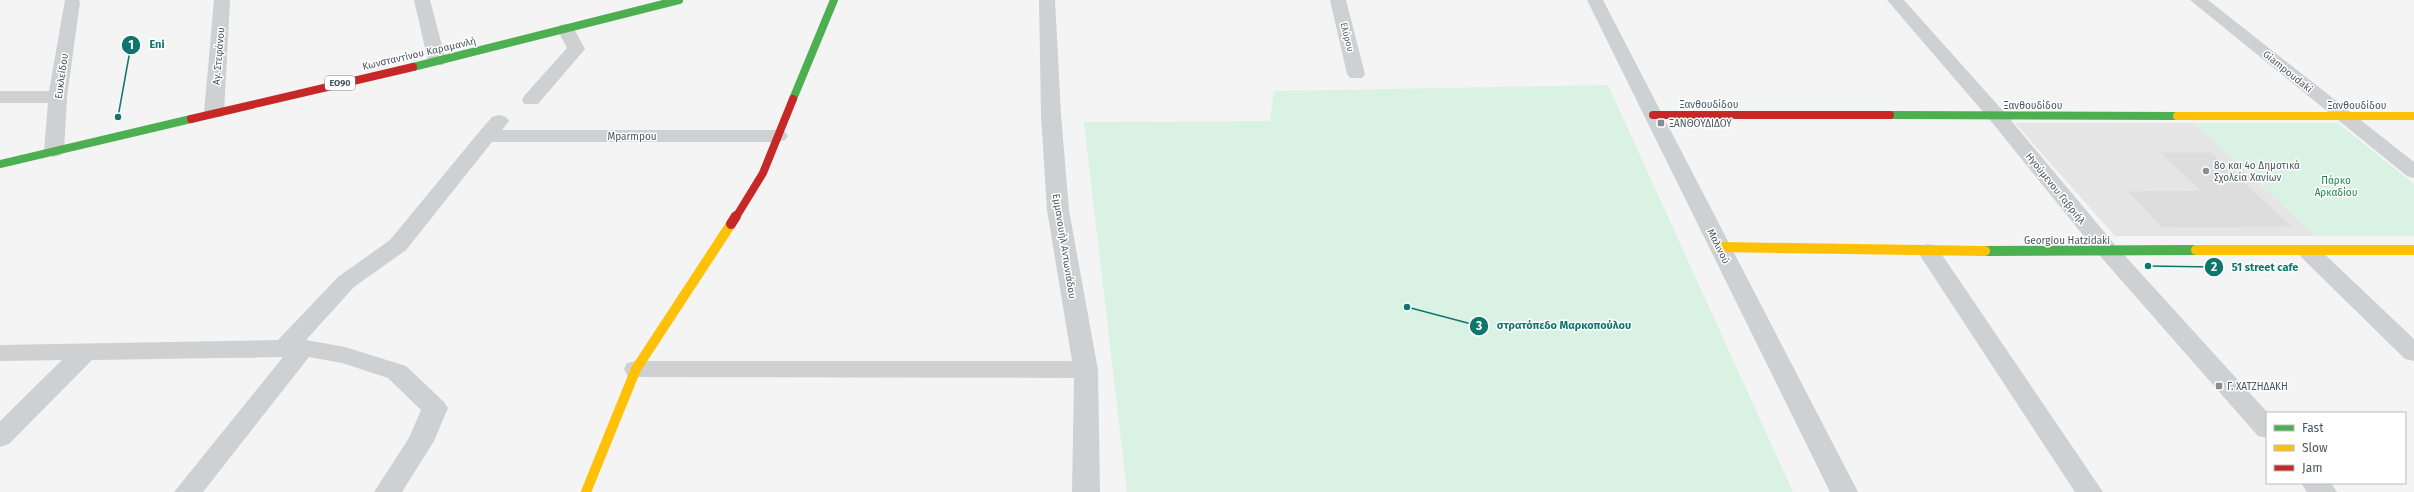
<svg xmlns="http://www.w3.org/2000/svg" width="2414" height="492" viewBox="0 0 2414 492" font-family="'Fira Sans',sans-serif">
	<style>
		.education { fill: #e6e5e6 }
		.green { fill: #d9f2e3 }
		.building { fill: #ddddde; stroke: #e5e6e7 }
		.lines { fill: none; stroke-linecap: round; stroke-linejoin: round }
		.street { fill: #ced0d2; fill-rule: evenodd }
		.fast-far1 { stroke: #4caf50; stroke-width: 8 }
		.fast { stroke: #4caf50; stroke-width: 10 }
		.slow-far1 { stroke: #ffc107; stroke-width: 8 }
		.slow { stroke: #ffc107; stroke-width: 10 }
		.jam-far1 { stroke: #c62828; stroke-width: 8 }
		.jam { stroke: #c62828; stroke-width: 10 }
		.poi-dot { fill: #868d94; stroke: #fff; stroke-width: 1.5 }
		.labels { text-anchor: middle; stroke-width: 3; stroke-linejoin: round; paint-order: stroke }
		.far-street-label { font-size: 9px; fill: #4a5661; stroke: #fff }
		.shield { fill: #fff; stroke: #808990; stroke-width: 1 }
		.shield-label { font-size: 9px; font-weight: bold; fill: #4a5661 }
		.street-label { font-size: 10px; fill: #4a5661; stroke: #fff }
		.poi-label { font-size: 10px; fill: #4a5661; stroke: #fff; text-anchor: start }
		.park-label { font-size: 10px; fill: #17864f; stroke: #fff }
		.leader { fill: none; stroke: #0f766e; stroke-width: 1.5 }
		.callout-dot { fill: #0f766e; stroke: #fff; stroke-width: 1.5 }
		.mark-label { font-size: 12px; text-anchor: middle; font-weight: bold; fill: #fff }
		.callout-label { font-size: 11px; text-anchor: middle; font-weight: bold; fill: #0f766e; stroke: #fff; stroke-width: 3; stroke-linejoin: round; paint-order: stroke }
	</style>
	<rect width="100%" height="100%" fill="#f4f4f4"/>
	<!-- education -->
	<path class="education" d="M2015,123H2194L2316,236H2115Z"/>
	<!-- green -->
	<path class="green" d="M1608,85L1793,492H1127L1084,122L1270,121L1274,91Z
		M2194,123H2338L2414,184V236H2316Z"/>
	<!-- building -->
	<path class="building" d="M2160,152H2211L2293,227L2162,228L2127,191L2199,190Z"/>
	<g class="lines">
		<!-- street -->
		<path class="street" d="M65,0H79L80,2L67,97L64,151L61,155L54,157L47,155L44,151L48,103H0V91H49Z
			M214,0H230L224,113L221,117H207L204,113Z
			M414,0H430L446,61L443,65H431L428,61Z
			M1039,0H1055L1061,115L1069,210L1098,370L1100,492H1072L1074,378L636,377L627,375L624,369L627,363L636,361H1072L1047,210L1041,115Z
			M1330,0H1346L1365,74L1362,78H1350L1347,74Z
			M1587,0H1603L1858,492H1830Z
			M1887,0H1904L2004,112L2116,246L2268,413L2267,438L2258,436L2100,256L1990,120Z
			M2190,0H2208L2414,162V178L2407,176Z
			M566,24L572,25L585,49L538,104H524L522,100L524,96L567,48L557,29L560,25Z
			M499,115L506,117L509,121L502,130H778L785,132L788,136L785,140L778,142H492L406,250L354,287L306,340L345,347L406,366L444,402L448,408L434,441L402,492H374L409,438L421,410L388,378L342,363L309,357L203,492H174L283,357L92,360L9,444L0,447V421L62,360L0,361V345L278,340L338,277L390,240L479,132L492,117Z
			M1928,244L1936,246L2103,492H2075L1917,251L1920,246Z
			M2309,245L2317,247L2414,339V361L2405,359L2301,257L2298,252L2301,247Z
			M2301,483H2331L2337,492H2307Z"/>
		<!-- fast-far1 -->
		<path class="fast-far1" d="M413,67L679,0
			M793,99L834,0
			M1890,115L2177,116
			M0,164L191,119"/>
		<!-- fast -->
		<path class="fast" d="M1985,251L2196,250"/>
		<!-- slow-far1 -->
		<path class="slow-far1" d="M2177,116H2414"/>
		<!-- slow -->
		<path class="slow" d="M1720,247L1985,251
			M2196,250H2414
			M586,492L636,369L731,224"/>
		<!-- jam-far1 -->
		<path class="jam-far1" d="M1653,115H1890
			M191,119L413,67
			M736,217L763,173L793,99"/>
		<!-- jam -->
		<path class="jam" d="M731,224L736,216"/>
	</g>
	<!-- markers -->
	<g class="poi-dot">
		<rect x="1657" y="119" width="8" height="8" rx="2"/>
		<circle cx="2206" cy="171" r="4"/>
		<rect x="2215" y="382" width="8" height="8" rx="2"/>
	</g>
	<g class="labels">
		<!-- far-street labels -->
		<g class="far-street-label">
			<text transform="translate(1347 37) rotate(76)" y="3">Ελύρου</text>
		</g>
		<!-- shield labels -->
		<rect class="shield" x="325" y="76" width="30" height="14" rx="3"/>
		<g class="shield-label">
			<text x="340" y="86">ΕΟ90</text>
		</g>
		<!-- street labels -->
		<g class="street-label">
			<text transform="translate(419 53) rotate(-13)" y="4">Κωνσταντίνου Καραμανλή</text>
			<text transform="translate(218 56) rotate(-85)" y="4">Αγ. Στεφάνου</text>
			<text transform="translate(2288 71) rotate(39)" y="4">Giampoudaki</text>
			<text transform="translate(61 76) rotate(-82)" y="4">Ευκλείδου</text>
			<text x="1709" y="108">Ξανθουδίδου</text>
			<text x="2033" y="109">Ξανθουδίδου</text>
			<text x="2357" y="109">Ξανθουδίδου</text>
			<text x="632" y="140">Mparmpou</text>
			<text transform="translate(2056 188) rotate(51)" y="4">Ηγούμενου Γαβριήλ</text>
			<text x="2067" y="244">Georgiou Hatzidaki</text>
			<text transform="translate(1065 246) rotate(81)" y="4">Εμμανουήλ Αντωνιάδου</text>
			<text transform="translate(1719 246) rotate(63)" y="4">Μαλινού</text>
		</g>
		<!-- poi labels -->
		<g class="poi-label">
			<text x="1669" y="127">ΞΑΝΘΟΥΔΙΔΟΥ</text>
			<text x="2214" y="169">8ο και 4ο Δημοτικά<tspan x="2214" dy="12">Σχολεία Χανίων</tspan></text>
			<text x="2227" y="390">Γ. ΧΑΤΖΗΔΑΚΗ</text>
		</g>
		<!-- park labels -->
		<g class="park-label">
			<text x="2336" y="184">Πάρκο<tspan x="2336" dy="12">Αρκαδίου</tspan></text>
		</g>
	</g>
	<!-- callouts -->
	<path class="leader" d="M118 117L131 45M2148 266L2214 267M1407 307L1479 326"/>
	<g class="callout-dot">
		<circle cx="118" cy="117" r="4"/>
		<circle cx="2148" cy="266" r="4"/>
		<circle cx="1407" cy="307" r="4"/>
		<circle cx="131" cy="45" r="10"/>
		<circle cx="2214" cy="267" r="10"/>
		<circle cx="1479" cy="326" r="10"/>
	</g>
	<g class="mark-label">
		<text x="131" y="49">1</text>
		<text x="2214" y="271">2</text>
		<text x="1479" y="330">3</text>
	</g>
	<g class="callout-label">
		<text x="157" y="48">Eni</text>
		<text x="2265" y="271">51 street cafe</text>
		<text x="1564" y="329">στρατόπεδο Μαρκοπούλου</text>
	</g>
	<!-- legend -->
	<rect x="2266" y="412" width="140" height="72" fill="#ffffff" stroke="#b7bbc0"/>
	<rect x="2274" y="425" width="20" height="6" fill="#4caf50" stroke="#b7bbc0"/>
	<text x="2302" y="432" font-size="12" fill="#4a5661">Fast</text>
	<rect x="2274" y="445" width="20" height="6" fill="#ffc107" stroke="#b7bbc0"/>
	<text x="2302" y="452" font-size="12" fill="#4a5661">Slow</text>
	<rect x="2274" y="465" width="20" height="6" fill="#c62828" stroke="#b7bbc0"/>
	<text x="2302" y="472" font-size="12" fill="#4a5661">Jam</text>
</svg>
